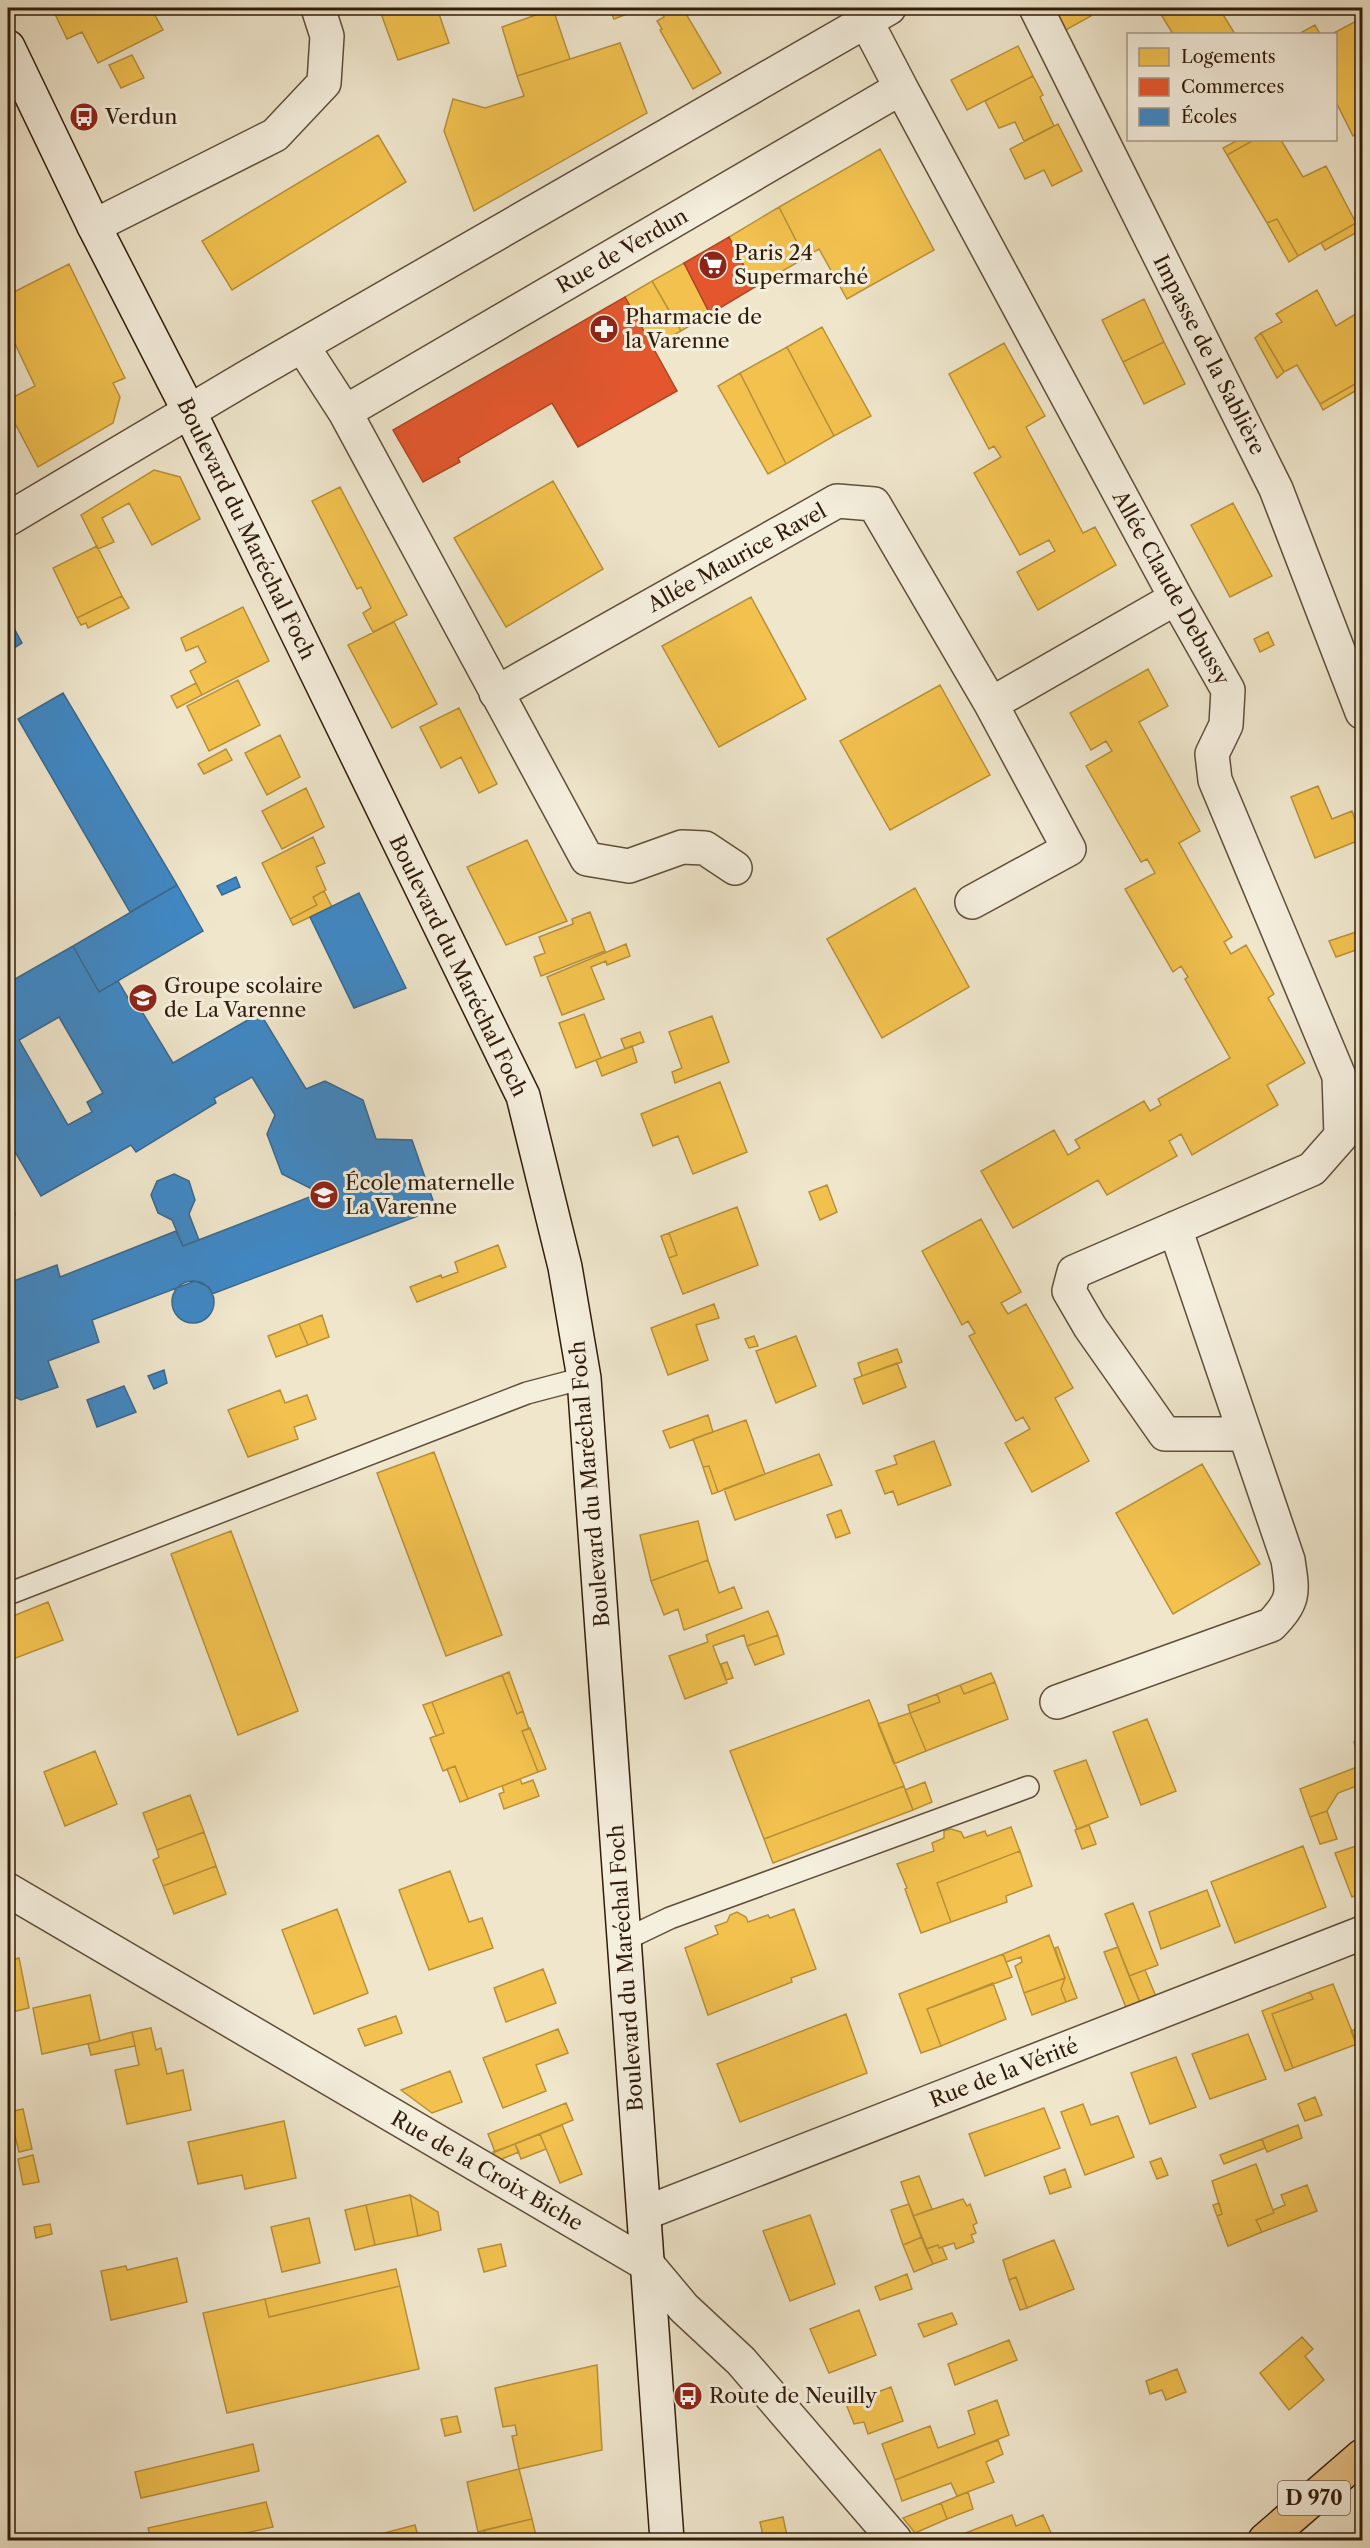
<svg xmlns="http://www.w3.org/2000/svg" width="1370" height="2548" viewBox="0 0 1370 2548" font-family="'Libre Caslon Text',serif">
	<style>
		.homes { fill: #f2c14e; stroke: #b89039; stroke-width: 1.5 }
		.shops { fill: #e4572e; stroke: #ae4523; stroke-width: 1.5 }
		.schools { fill: #3f88c5; stroke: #3b688d; stroke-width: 1.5; fill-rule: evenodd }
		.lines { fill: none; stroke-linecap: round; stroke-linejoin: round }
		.lane-casing { stroke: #604e3a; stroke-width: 24 }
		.street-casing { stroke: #604e3a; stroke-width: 36 }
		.secondary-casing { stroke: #311c09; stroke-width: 36 }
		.primary-casing { stroke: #311c09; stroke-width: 36 }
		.lane { stroke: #f5efde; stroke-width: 21 }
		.street { stroke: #f5efde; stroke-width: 33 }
		.secondary { stroke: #f5efde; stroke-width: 33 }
		.primary { stroke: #e8c386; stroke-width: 33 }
		.labels { text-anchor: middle; stroke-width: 6; stroke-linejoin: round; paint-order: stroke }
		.shield { fill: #f5efde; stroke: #6c5b49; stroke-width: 1.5 }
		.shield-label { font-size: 20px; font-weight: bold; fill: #311c09 }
		.poi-label { font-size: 21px; fill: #311c09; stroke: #f5efde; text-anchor: start }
		.street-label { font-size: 21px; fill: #311c09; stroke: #f5efde }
	</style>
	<rect width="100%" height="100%" fill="#efe6cc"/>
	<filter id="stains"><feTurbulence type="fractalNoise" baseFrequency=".00333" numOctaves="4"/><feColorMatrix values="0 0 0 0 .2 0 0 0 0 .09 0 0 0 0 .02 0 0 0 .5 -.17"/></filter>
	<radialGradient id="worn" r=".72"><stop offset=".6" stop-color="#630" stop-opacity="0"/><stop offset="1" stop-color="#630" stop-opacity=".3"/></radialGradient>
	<!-- homes -->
	<path class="homes" d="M55,8H151L163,30L98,63L82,32L67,39L54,12H57Z
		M379,8H437L449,43L398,60Z
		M609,8H636L637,10L614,19Z
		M659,8H691L692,10L686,14L721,73L693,89L660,30L662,29L657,21L664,17Z
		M1054,8H1087L1091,16L1064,31Z
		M1157,8H1219L1235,34H1173Z
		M553,9L570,59L517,76L502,27Z
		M1362,18V131L1353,136L1336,102V34H1332Z
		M1315,25L1320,34H1303L1302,32Z
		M620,43L647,113L474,211L444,131L453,99L485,108L524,96L517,76Z
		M1018,46L1033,76L967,110L951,80Z
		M132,55L144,78L121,88L109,65Z
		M1033,76L1043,95L1040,97L1054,126L1024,141L1015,122L999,128L985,101Z
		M1058,124L1082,171L1052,186L1044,170L1025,179L1010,149Z
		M378,135L406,182L232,290L202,241Z
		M1238,140H1254L1227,155L1223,148Z
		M1254,140H1281L1303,177L1326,166L1356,223L1298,256L1277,219L1267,223L1227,155Z
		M880,149L934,250L847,299L819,249L805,258L779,207Z
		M779,207L805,258L755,287L729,237Z
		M1277,219L1298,256L1289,262L1267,223Z
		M1356,223L1361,230L1325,250L1321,243Z
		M684,263L710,314L681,331L652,281Z
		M69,264L125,378L113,383L120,397L113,423L38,467L8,410V400L35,386L8,329V295Z
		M652,281L681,331L652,347L625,297Z
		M1317,290L1336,326L1362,310V380L1320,404L1297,365L1284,372L1261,333L1282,322L1276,314Z
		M1144,299L1164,342L1123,362L1102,320Z
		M822,327L871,416L834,436L787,347Z
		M1261,333L1284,372L1277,378L1255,338Z
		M1164,342L1185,384L1144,404L1123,362Z
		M1004,343L1045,416L1026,427L1083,533L1095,527L1116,565L1038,610L1017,572L1055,551L1049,540L1020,555L974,473L1001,457L994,446L989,449L949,374Z
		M787,347L834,436L786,464L740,373Z
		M740,373L786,464L768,474L718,386Z
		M1362,380V387L1323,410L1320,404Z
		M154,470L180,477L200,519L152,545L129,503L102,518L114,542L98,549L81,515Z
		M553,481L603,569L506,627L454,538Z
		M340,487L407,615L373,632L363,613L371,608L361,587L357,589L312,501Z
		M1233,503L1272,576L1230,597L1191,525Z
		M97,546L122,596L77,618L53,568Z
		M122,596L129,608L88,628L86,623L81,625L77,618Z
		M751,597L806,699L719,747L662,646Z
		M243,607L269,661L202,695L190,671L206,662L198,646L186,651L181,638Z
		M394,622L437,704L392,728L348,645Z
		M1268,632L1274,645L1260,652L1254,639Z
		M1148,669L1168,706L1139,722L1200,831L1179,843L1232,937L1224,942L1231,954L1246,945L1274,994L1268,998L1305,1063L1267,1085L1278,1105L1192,1155L1181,1134L1169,1141L1177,1156L1107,1195L1098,1180L1013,1228L981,1171L1054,1130L1068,1155L1080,1148L1075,1140L1144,1101L1150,1111L1161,1105L1158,1099L1230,1058L1185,979L1188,977L1181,966L1173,972L1125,889L1155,873L1147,859L1141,862L1086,766L1112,751L1106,741L1091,750L1070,713Z
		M238,680L260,725L209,751L187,706Z
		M196,683L202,695L177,708L171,696Z
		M940,685L990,775L890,830L840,741Z
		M459,708L497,784L479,793L461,757L441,768L420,727Z
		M280,735L300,777L267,795L245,753Z
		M226,749L232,760L204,774L198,764Z
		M1318,786L1332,819L1352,811L1362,839L1315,858L1291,797Z
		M306,788L324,827L282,849L262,811Z
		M313,837L325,863L316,867L326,890L313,897L317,905L290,919L262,863Z
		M527,840L567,921L506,945L467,867Z
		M915,888L969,987L882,1038L827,939Z
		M324,891L332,907L293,925L290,919L317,905L313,897Z
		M590,912L605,951L541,976L534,957L545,953L539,937L573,924L572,919Z
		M1362,930V948L1336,957L1329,941Z
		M626,944L630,956L607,965L606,961L591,967L604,999L562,1015L547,977Z
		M584,1014L601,1058L576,1068L559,1023Z
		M712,1016L729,1062L675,1083L672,1072L682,1068L669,1032Z
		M640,1032L644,1042L625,1049L621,1039Z
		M632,1046L637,1062L602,1076L596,1060Z
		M720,1082L747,1152L693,1174L678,1136L653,1146L641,1114Z
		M827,1185L837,1212L820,1220L809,1192Z
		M737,1207L758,1265L683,1294L669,1258L677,1255L669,1233Z
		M981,1219L1021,1292L1001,1303L1008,1314L1026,1304L1073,1388L1055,1398L1089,1461L1032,1492L1005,1443L1030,1429L1023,1417L1016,1421L969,1336L975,1333L968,1321L962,1325L922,1251Z
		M669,1233L677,1255L669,1258L661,1236Z
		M498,1245L506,1267L417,1302L410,1287L441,1275L442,1278L458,1272L455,1262Z
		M714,1304L719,1318L696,1325L708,1360L668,1375L651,1328Z
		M322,1315L329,1337L308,1345L299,1324Z
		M299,1324L308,1345L276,1357L268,1336Z
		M754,1336L758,1346L749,1348L745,1339Z
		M796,1336L816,1386L776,1403L756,1351Z
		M897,1349L902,1362L862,1376L858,1363Z
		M897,1363L906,1387L863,1404L854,1379Z
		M280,1390L285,1403L307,1395L316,1419L294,1427L298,1439L248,1457L228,1410Z
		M708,1415L713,1432L670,1448L663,1431Z
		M746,1420L765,1474L718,1492L709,1466L703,1467L693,1439Z
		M934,1441L951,1485L898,1505L893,1491L885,1494L876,1471L897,1464L894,1456Z
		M434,1452L502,1635L446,1656L377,1473Z
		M819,1454L832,1485L735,1520L724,1489Z
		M1202,1464L1260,1564L1173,1614L1116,1513Z
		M709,1466L718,1492L712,1494L703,1467Z
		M841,1510L850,1533L836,1538L827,1515Z
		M698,1521L708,1560L651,1581L640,1535Z
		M231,1531L298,1711L238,1735L171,1554Z
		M708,1560L719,1593L734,1587L742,1608L684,1630L678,1609L664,1615L651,1581Z
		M48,1602L63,1640L8,1661V1618Z
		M768,1611L778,1635L747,1646L744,1635L713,1646L727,1683L685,1699L669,1656L708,1642L706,1635Z
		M778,1635L784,1654L755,1665L747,1646Z
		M727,1662L733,1678L726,1680L721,1664Z
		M509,1672L523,1711L517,1714L502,1675Z
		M991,1673L995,1682L964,1694L960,1685Z
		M502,1675L517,1714L523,1711L529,1729L522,1731L538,1772L468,1799L455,1766L443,1771L430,1738L444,1733L432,1702Z
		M995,1682L1008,1719L926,1751L910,1713L940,1702L937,1694L960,1685L964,1694Z
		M937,1694L940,1702L910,1713L908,1705Z
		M869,1700L904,1786L764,1839L730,1751Z
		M432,1702L444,1733L436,1736L423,1705Z
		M910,1713L926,1751L894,1764L878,1724Z
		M1147,1719L1176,1791L1141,1805L1113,1732Z
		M530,1728L546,1769L538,1772L522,1731Z
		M1362,1739V1766L1354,1742Z
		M95,1751L117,1804L65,1826L44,1772Z
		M1086,1760L1108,1817L1077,1829L1054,1771Z
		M455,1766L468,1799L460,1802L447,1769Z
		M1357,1767L1362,1784L1338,1793L1327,1811L1310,1817L1300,1789Z
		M520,1779L522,1784L533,1780L539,1796L504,1809L499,1794L504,1792L502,1786Z
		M925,1782L932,1802L913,1810L905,1790Z
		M904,1786L913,1810L773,1863L764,1839Z
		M190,1795L204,1832L157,1850L143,1813Z
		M1327,1811L1337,1839L1320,1844L1310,1817Z
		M1089,1825L1096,1844L1082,1849L1075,1830Z
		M1011,1827L1020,1851L937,1883L951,1922L921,1933L905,1889L907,1888L897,1864L934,1851L932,1843L944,1838V1831L951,1829L961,1832L964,1838L985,1831L987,1836Z
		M204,1832L216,1866L163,1886L153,1860L159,1857L157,1850Z
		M1362,1844V1893L1352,1897L1335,1853Z
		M1303,1846L1326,1907L1235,1943L1211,1882Z
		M1020,1851L1032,1886L1006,1896L1007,1902L951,1922L937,1883Z
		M216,1866L226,1894L174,1914L163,1886Z
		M450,1871L469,1922L482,1918L493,1948L429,1970L399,1890Z
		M1207,1890L1220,1926L1161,1949L1149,1912Z
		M1133,1903L1158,1965L1129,1976L1105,1914Z
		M337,1909L368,1993L314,2014L282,1930Z
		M794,1909L816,1969L791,1978L792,1982L708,2015L685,1948L718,1934L715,1926L727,1922L730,1915L737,1912L746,1917L748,1922L768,1915L770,1918Z
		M1049,1935L1065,1978L1024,1993L1015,1966L1022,1962L1021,1957L1006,1962L1003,1954Z
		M1058,1947L1077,1998L1066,2002L1061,1989L1065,1978L1055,1948Z
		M1118,1947L1141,2005L1127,2010L1104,1952Z
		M1003,1954L1012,1977L927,2009L941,2046L921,2053L899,1994Z
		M19,1958L29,2008L8,2013V1961Z
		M543,1969L556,2003L506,2022L494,1988Z
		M1145,1970L1157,1999L1141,2005L1129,1976Z
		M1065,1978L1061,1989L1066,2002L1032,2015L1024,1993Z
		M993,1983L1006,2019L941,2046L927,2009Z
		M1333,1984L1357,2044L1293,2068L1272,2014L1313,1999L1310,1992Z
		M1310,1992L1313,1999L1272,2014L1293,2068L1285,2071L1262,2011Z
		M90,1995L100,2041L42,2054L33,2008Z
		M846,2014L867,2073L740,2122L717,2064Z
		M396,2016L402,2033L365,2046L358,2029Z
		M1362,2027V2059L1351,2031Z
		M151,2028L156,2050L161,2048L167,2074L183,2070L191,2110L127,2124L115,2070L139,2065L132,2032Z
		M558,2029L568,2053L536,2065L546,2091L503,2108L483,2058Z
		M132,2032L135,2046L91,2055L88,2044Z
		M1248,2034L1266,2079L1210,2099L1192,2054Z
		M1176,2057L1196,2107L1150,2124L1131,2073Z
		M450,2071L462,2102L432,2113L401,2090Z
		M1315,2097L1322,2115L1305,2121L1298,2104Z
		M566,2103L573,2120L495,2152L488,2134Z
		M1083,2104L1091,2125L1118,2116L1134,2157L1085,2175L1061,2112Z
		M1044,2108L1060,2148L985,2176L969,2134Z
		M23,2109L32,2149L19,2152L9,2112Z
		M284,2121L296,2178L245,2189L242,2175L198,2184L188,2142Z
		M562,2125L582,2174L560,2183L540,2134Z
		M1298,2125L1302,2138L1267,2152L1262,2139Z
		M540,2134L546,2149L521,2159L515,2144Z
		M1262,2139L1265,2148L1224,2164L1220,2155Z
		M515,2144L519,2152L497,2161L493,2152Z
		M33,2155L39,2182L23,2185L18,2159Z
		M1161,2158L1168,2175L1157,2179L1150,2162Z
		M1256,2164L1274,2213L1256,2220L1262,2232L1228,2246L1217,2216L1222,2214L1212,2181Z
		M1065,2169L1071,2187L1050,2194L1044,2177Z
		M919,2176L932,2209L913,2216L901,2182Z
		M1307,2185L1317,2211L1262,2232L1256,2220L1274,2213L1273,2210L1285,2205L1281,2195Z
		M410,2195L418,2236L375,2245L366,2205Z
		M410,2195L438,2212L441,2230L418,2236Z
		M963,2199L967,2206L970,2204L977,2223L973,2225L976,2233L971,2235L974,2242L956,2249L954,2243L939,2248L938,2245L926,2249L913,2216Z
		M1219,2203L1222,2214L1217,2216L1213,2205Z
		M909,2204L922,2237L903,2245L891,2210Z
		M366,2205L375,2245L355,2250L345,2210Z
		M810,2215L835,2284L790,2301L763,2231Z
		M309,2218L320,2263L282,2272L271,2227Z
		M50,2224L52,2234L36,2238L34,2227Z
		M922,2237L933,2264L914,2272L903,2245Z
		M1054,2240L1074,2289L1027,2308L1016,2277L1009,2280L1003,2260Z
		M501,2244L506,2266L484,2272L478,2249Z
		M938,2245L939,2248L942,2247L947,2259L933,2264L926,2249Z
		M177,2258L187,2302L111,2320L101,2271L126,2266L127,2270Z
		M396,2269L400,2286L269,2317L265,2299Z
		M907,2274L912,2289L880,2300L875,2287Z
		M1016,2277L1027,2308L1020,2310L1009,2280Z
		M400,2286L419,2369L227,2413L203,2313L265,2299L269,2317Z
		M859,2310L876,2355L829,2373L810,2329Z
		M952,2313L957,2324L924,2337L918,2324Z
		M1302,2337L1313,2349L1305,2356L1324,2380L1289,2410L1260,2373Z
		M1009,2340L1017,2360L955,2385L948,2364Z
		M597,2365L602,2450L519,2469L512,2436L517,2435L515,2425L503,2427L495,2388Z
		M1177,2369L1186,2392L1166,2400L1162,2390L1150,2394L1146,2381Z
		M891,2387L903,2421L868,2434L864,2422L854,2424L846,2404Z
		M997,2400L1009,2435L895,2480L882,2444L930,2426L938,2448L975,2434L968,2411Z
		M457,2416L461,2432L445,2436L441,2419Z
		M998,2440L1003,2454L986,2462L994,2482L957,2496L951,2483L902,2501L895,2480Z
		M253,2444L259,2471L141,2498L135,2472Z
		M519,2469L532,2519L478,2532L467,2482Z
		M968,2492L973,2509L947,2519L941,2503Z
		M266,2502L273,2527L215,2540H151L148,2528Z
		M941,2503L947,2519L915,2533L903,2518Z
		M1012,2515L1016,2526L1043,2515L1052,2535L1039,2540H965L963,2534Z
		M783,2517L788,2540H764L760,2522Z
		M532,2519L537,2540H486L484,2530Z
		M415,2525L419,2540H374L373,2536Z"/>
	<!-- shops -->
	<path class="shops" d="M729,237L755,287L710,314L684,263Z
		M625,297L677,391L578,447L552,403L458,458L460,462L423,482L393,430Z"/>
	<!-- schools -->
	<path class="schools" d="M8,617L22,643L8,652Z
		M63,693L177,885L130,912L18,719Z
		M236,877L240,887L222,895L217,886Z
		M177,885L203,931L99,992L73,946Z
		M359,893L406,988L354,1008L310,917Z
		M73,946L99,992L118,981L128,998L132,995L173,1063L260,1013L306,1089L325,1081L363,1100L376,1139L412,1140L436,1209L212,1294L209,1287L195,1281L92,1320L99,1342L48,1361L58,1387L21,1400L8,1394V1283L57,1265L60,1277L176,1231L183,1246L320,1193L282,1174L267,1134L275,1115L252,1077L214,1098L216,1103L136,1152L131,1145L41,1196L8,1140V983ZM59,1017L103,1093L87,1102L92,1112L68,1125L19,1040Z
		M174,1174L189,1181L195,1200L189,1214L199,1240L183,1246L172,1220L158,1213L151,1195L157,1181Z
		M8,1194L15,1214L12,1225L8,1227Z
		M172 1302a21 21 0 1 1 42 0a21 21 0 1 1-42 0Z
		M164,1370L167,1383L154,1389L148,1376Z
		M124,1386L136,1412L97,1427L87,1400Z"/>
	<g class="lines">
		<!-- lane casing -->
		<g class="lane-casing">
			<path id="lane" d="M8,1594L527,1393L584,1378
				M624,1940L670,1918L1028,1787"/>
		</g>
		<!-- street casing -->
		<g class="street-casing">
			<path id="street" d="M1036,8L1276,489L1362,712
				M901,88L1176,598L1228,690L1226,725L1212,754L1215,780L1339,1076L1341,1136L1312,1169L1074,1272L1069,1291L1090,1327L1165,1434H1245
				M94,226L275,135L324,83L327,36L318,8
				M303,347L345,412L901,88L866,21
				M345,412L587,859L629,866L682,847L705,848L735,868
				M8,519L249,376L889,8
				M496,693L837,501L874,504L991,704L1069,849L972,902
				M991,704L1176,598
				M1057,1702L1271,1625C1295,1600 1293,1593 1288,1560L1175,1228
				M8,1890L648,2265L684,2308L741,2361L895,2540
				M645,2213L1362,1933"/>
		</g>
		<!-- secondary casing -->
		<g class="secondary-casing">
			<path id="secondary" d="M8,47L94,226L189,411L523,1096L565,1267L584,1378L667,2540"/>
		</g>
		<!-- primary casing -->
		<g class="primary-casing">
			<path id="primary" d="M1265,2540L1362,2456"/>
		</g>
		<!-- lane -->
		<use href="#lane" class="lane"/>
		<!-- street -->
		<use href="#street" class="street"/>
		<!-- secondary -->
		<use href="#secondary" class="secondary"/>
		<!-- primary -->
		<use href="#primary" class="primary"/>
	</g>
	<!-- icons -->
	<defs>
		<g id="bus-disc" transform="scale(1.5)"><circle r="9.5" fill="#8f2418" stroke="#f5efde"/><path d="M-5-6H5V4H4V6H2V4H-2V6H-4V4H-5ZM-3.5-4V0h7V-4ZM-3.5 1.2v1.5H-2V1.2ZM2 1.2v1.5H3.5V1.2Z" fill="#fff"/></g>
		<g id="supermarket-disc" transform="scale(1.5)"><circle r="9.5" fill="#8f2418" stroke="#f5efde"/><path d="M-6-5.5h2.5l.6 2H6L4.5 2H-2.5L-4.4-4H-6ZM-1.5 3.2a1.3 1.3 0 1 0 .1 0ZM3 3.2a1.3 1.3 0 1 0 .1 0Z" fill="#fff"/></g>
		<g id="pharmacy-disc" transform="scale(1.5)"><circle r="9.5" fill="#8f2418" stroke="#f5efde"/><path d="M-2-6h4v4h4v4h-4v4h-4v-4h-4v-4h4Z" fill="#fff"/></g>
		<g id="school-disc" transform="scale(1.5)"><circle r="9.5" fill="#8f2418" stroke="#f5efde"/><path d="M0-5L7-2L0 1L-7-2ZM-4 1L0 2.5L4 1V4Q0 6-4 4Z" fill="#fff"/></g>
	</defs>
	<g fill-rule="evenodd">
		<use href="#bus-disc" x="84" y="117"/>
		<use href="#supermarket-disc" x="713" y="265"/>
		<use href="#pharmacy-disc" x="604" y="329"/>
		<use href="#school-disc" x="143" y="998"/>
		<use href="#school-disc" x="324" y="1195"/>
		<use href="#bus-disc" x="688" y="2396"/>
	</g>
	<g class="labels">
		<!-- shield labels -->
		<rect class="shield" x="1278" y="2481" width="72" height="34" rx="4.5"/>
		<g class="shield-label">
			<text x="1314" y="2505">D 970</text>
		</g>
		<!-- poi labels -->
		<g class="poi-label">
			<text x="105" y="124">Verdun</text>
			<text x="734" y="260">Paris 24<tspan x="734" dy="24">Supermarché</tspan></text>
			<text x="625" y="324">Pharmacie de<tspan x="625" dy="24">la Varenne</tspan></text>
			<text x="164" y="993">Groupe scolaire<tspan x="164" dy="24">de La Varenne</tspan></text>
			<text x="345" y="1190">École maternelle<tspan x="345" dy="24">La Varenne</tspan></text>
			<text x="709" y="2403">Route de Neuilly</text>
		</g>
		<!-- street labels -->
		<g class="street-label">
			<text transform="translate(622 251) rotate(-30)" y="7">Rue de Verdun</text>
			<text transform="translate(1209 355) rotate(63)" y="7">Impasse de la Sablière</text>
			<text transform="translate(246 529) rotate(64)" y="7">Boulevard du Maréchal Foch</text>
			<text transform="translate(737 558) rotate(-29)" y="7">Allée Maurice Ravel</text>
			<text transform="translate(1171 588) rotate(61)" y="7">Allée Claude Debussy</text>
			<text transform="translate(458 966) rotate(64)" y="7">Boulevard du Maréchal Foch</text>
			<text transform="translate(590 1484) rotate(-95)" y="7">Boulevard du Maréchal Foch</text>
			<text transform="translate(626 1968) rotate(-94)" y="7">Boulevard du Maréchal Foch</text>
			<text transform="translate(1004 2073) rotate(-21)" y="7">Rue de la Vérité</text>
			<text transform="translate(487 2171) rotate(30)" y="7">Rue de la Croix Biche</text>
		</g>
	</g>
	<!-- margin -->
	<rect width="1370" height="2548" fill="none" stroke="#efe6cc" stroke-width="30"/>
	<rect x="9" y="9" width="1352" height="2530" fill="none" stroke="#311c09" stroke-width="3"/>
	<rect x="15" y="15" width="1340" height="2518" fill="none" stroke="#311c09" stroke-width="1.5"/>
	<!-- legend -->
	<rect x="1127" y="33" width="210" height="108" fill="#f5efde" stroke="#a79b89" stroke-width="1.5"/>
	<rect x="1139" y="48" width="30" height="18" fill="#f2c14e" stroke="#a79b89" stroke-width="1.5"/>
	<text x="1181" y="63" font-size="18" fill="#311c09">Logements</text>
	<rect x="1139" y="78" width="30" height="18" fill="#e4572e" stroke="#a79b89" stroke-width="1.5"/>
	<text x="1181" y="93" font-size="18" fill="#311c09">Commerces</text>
	<rect x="1139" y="108" width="30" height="18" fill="#3f88c5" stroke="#a79b89" stroke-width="1.5"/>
	<text x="1181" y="123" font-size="18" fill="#311c09">Écoles</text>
	<rect width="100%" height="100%" filter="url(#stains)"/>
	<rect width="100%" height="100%" fill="url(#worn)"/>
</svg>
